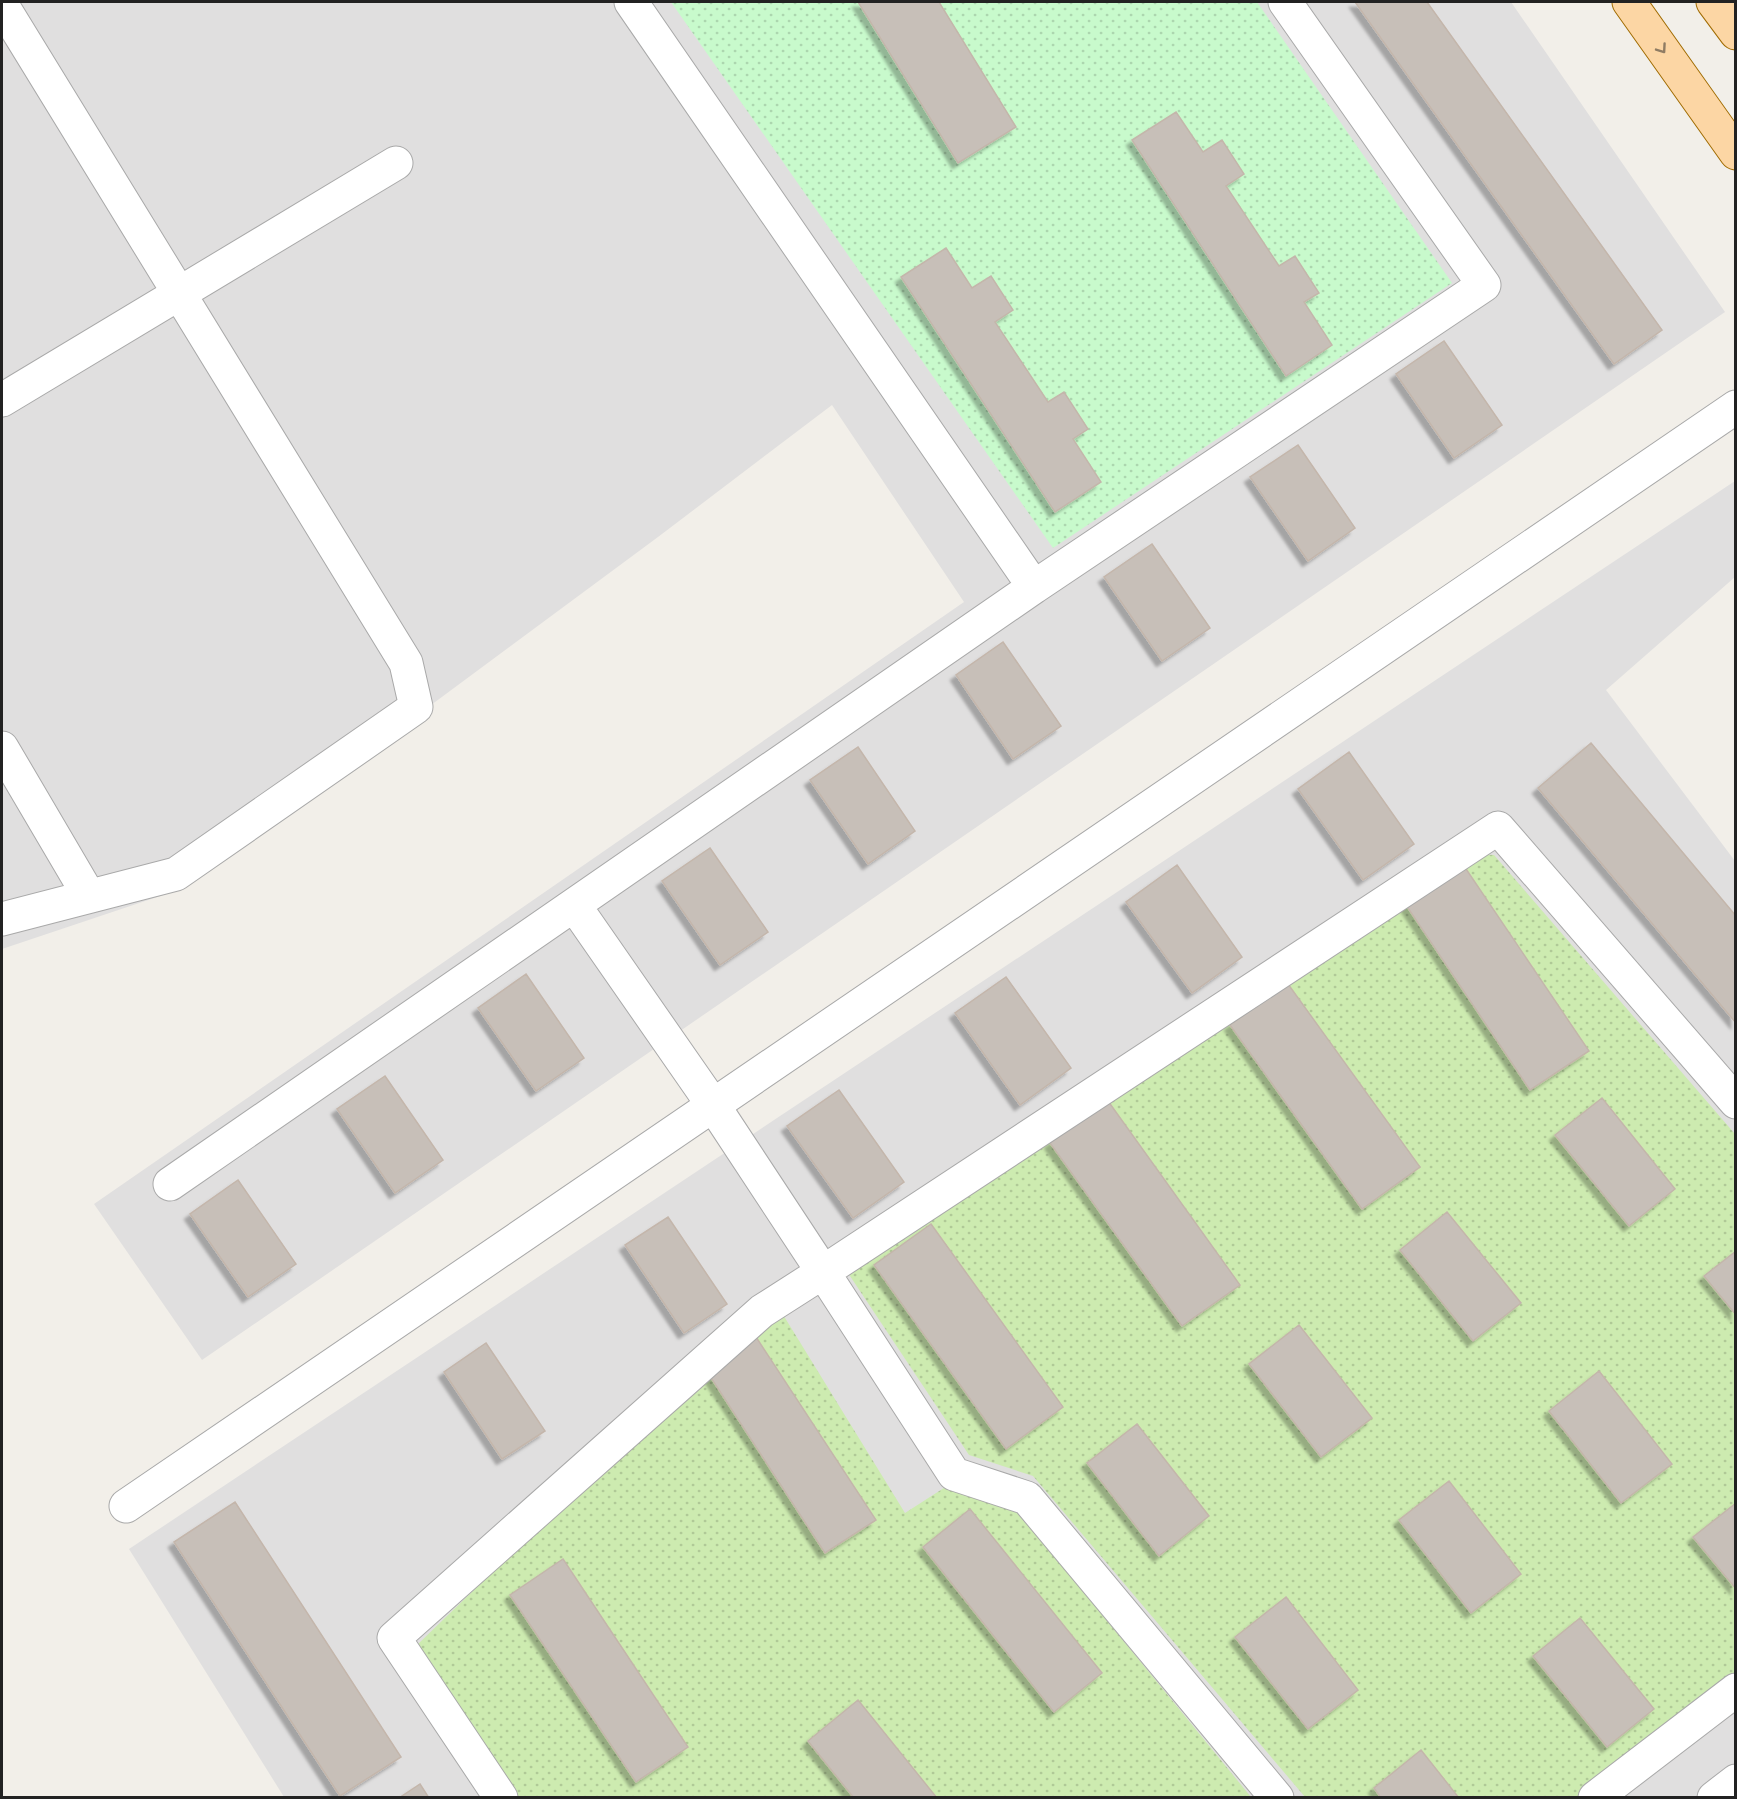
<svg xmlns="http://www.w3.org/2000/svg" width="1737" height="1799" viewBox="0 0 1737 1799" font-family="'Sofia Sans Condensed',sans-serif">
	<style>
		.residential { fill: #e0dfdf }
		.grass { fill: url(#grass-dots) }
		.park { fill: url(#park-dots) }
		.building { fill: #c7bfb8; stroke: #c4b6ab; stroke-width: 1.5; filter: url(#shadow) }
		.lines { fill: none; stroke-linecap: round; stroke-linejoin: round }
		.minor-casing { stroke: #a9a9a9; stroke-width: 35 }
		.major-casing { stroke: #a06b00; stroke-width: 35 }
		.minor { stroke: #fff; stroke-width: 33 }
		.major { stroke: #fcd6a4; stroke-width: 33 }
		.oneway { stroke: #8f7c63 }
	</style>
	<defs>
		<pattern id="grass-dots" width="8" height="8" patternUnits="userSpaceOnUse" patternTransform="scale(1.5)"><rect width="8" height="8" fill="#cdebb0"/><path d="M2 2h.1M6 6h.1" fill="none" stroke="#b0c997" stroke-width="1.8" stroke-linecap="round"/></pattern>
		<pattern id="park-dots" width="8" height="8" patternUnits="userSpaceOnUse" patternTransform="scale(1.5)"><rect width="8" height="8" fill="#c8facc"/><path d="M2 2h.1M6 6h.1" fill="none" stroke="#acd6af" stroke-width="1.8" stroke-linecap="round"/></pattern>
		<filter id="shadow"><feDropShadow dx="-5.5" dy="5.5" stdDeviation="1.5" flood-color="#0004"/></filter>
	</defs>
	<rect width="100%" height="100%" fill="#f2efe9"/>
	<!-- residential -->
	<path class="residential" d="M2,2H1511L1725,312L202,1360L94,1204L964,602L832,405L658,537L184,888L2,949Z
		M1735,481V577L1606,690L1735,861V1797H284L129,1549Z"/>
	<!-- grass -->
	<path class="grass" d="M1470,854L1494,855L1735,1134V1677L1578,1797H1305L1033,1476L969,1455L848,1273Z
		M782,1313L905,1513L947,1486L1015,1508L1251,1797H518L416,1646L700,1371Z"/>
	<!-- park -->
	<path class="park" d="M671,2H1257L1452,283L1053,548Z"/>
	<!-- building -->
	<path class="building" d="M858,2H939L1016,127L958,163Z
		M1355,2H1427L1662,330L1614,364Z
		M1176,112L1203,152L1222,140L1244,174L1226,186L1279,266L1295,256L1319,293L1304,302L1332,345L1286,376L1132,140Z
		M946,248L972,288L991,276L1013,310L995,322L1048,402L1064,392L1088,429L1073,439L1101,482L1055,512L901,277Z
		M1444,341L1502,425L1454,458L1396,374Z
		M1298,445L1355,528L1308,561L1250,477Z
		M1152,544L1210,628L1162,661L1104,577Z
		M1003,642L1061,726L1013,759L956,675Z
		M1591,743L1736,916V1023L1538,788Z
		M858,747L915,831L868,864L810,780Z
		M1349,752L1414,844L1363,880L1298,789Z
		M710,848L768,932L720,965L662,881Z
		M1462,863L1589,1051L1530,1090L1404,902Z
		M1177,865L1242,957L1192,993L1126,902Z
		M526,974L584,1058L536,1091L478,1008Z
		M1006,977L1071,1068L1020,1105L955,1013Z
		M1288,984L1420,1167L1362,1209L1230,1025Z
		M385,1076L443,1160L395,1193L337,1109Z
		M839,1090L904,1182L853,1218L787,1126Z
		M1602,1098L1675,1189L1629,1226L1555,1135Z
		M1108,1101L1240,1285L1182,1326L1050,1143Z
		M238,1180L296,1264L248,1297L190,1214Z
		M1447,1212L1521,1303L1473,1341L1400,1250Z
		M668,1217L727,1304L684,1333L625,1245Z
		M931,1224L1063,1407L1006,1449L874,1265Z
		M1736,1251V1315L1704,1276Z
		M1299,1325L1372,1418L1321,1457L1249,1364Z
		M756,1337L876,1520L825,1553L706,1370Z
		M486,1343L545,1431L502,1459L444,1372Z
		M1599,1371L1672,1464L1621,1503L1549,1411Z
		M1137,1424L1209,1516L1159,1556L1087,1463Z
		M1449,1481L1521,1574L1471,1613L1399,1520Z
		M235,1502L401,1757L340,1796L174,1542Z
		M1736,1503V1589L1693,1537Z
		M970,1509L1102,1673L1054,1712L923,1547Z
		M563,1559L688,1747L636,1782L510,1595Z
		M1286,1597L1358,1690L1308,1729L1235,1637Z
		M1580,1618L1654,1709L1607,1747L1533,1656Z
		M858,1700L937,1798H854L808,1741Z
		M1421,1750L1459,1798H1381L1374,1788Z
		M420,1784L429,1798H399Z"/>
	<g class="lines">
		<!-- minor casing -->
		<g class="minor-casing">
			<path id="minor" d="M631,2L1034,587L1484,285L1285,2
				M2,5L406,663L416,707L176,874L2,919
				M2,400L396,163
				M2,748L89,896
				M170,1184L1034,587
				M126,1506L1736,407
				M501,1798L394,1638L762,1311L823,1272L713,1105L574,905
				M1277,1798L1027,1498L954,1474L823,1272L1498,828L1736,1102
				M1595,1798L1736,1690
				M1714,1798L1736,1781"/>
		</g>
		<!-- major casing -->
		<g class="major-casing">
			<path id="major" d="M1629,2L1736,153
				M1713,2L1736,33"/>
		</g>
		<!-- minor -->
		<use href="#minor" class="minor"/>
		<!-- major -->
		<use href="#major" class="major"/>
	</g>
	<!-- one-way arrows -->
	<defs><path id="oneway-chevron" d="M-2-3.5L2.5 0L-2 3.5" fill="none" stroke-width="1.6" stroke-linecap="round" stroke-linejoin="round" transform="scale(1.5)"/></defs>
	<use class="oneway" href="#oneway-chevron" transform="translate(1662 49) rotate(55)"/>
	<!-- border -->
	<rect width="1737" height="1799" fill="none" stroke="#222222" stroke-width="6"/>
</svg>
